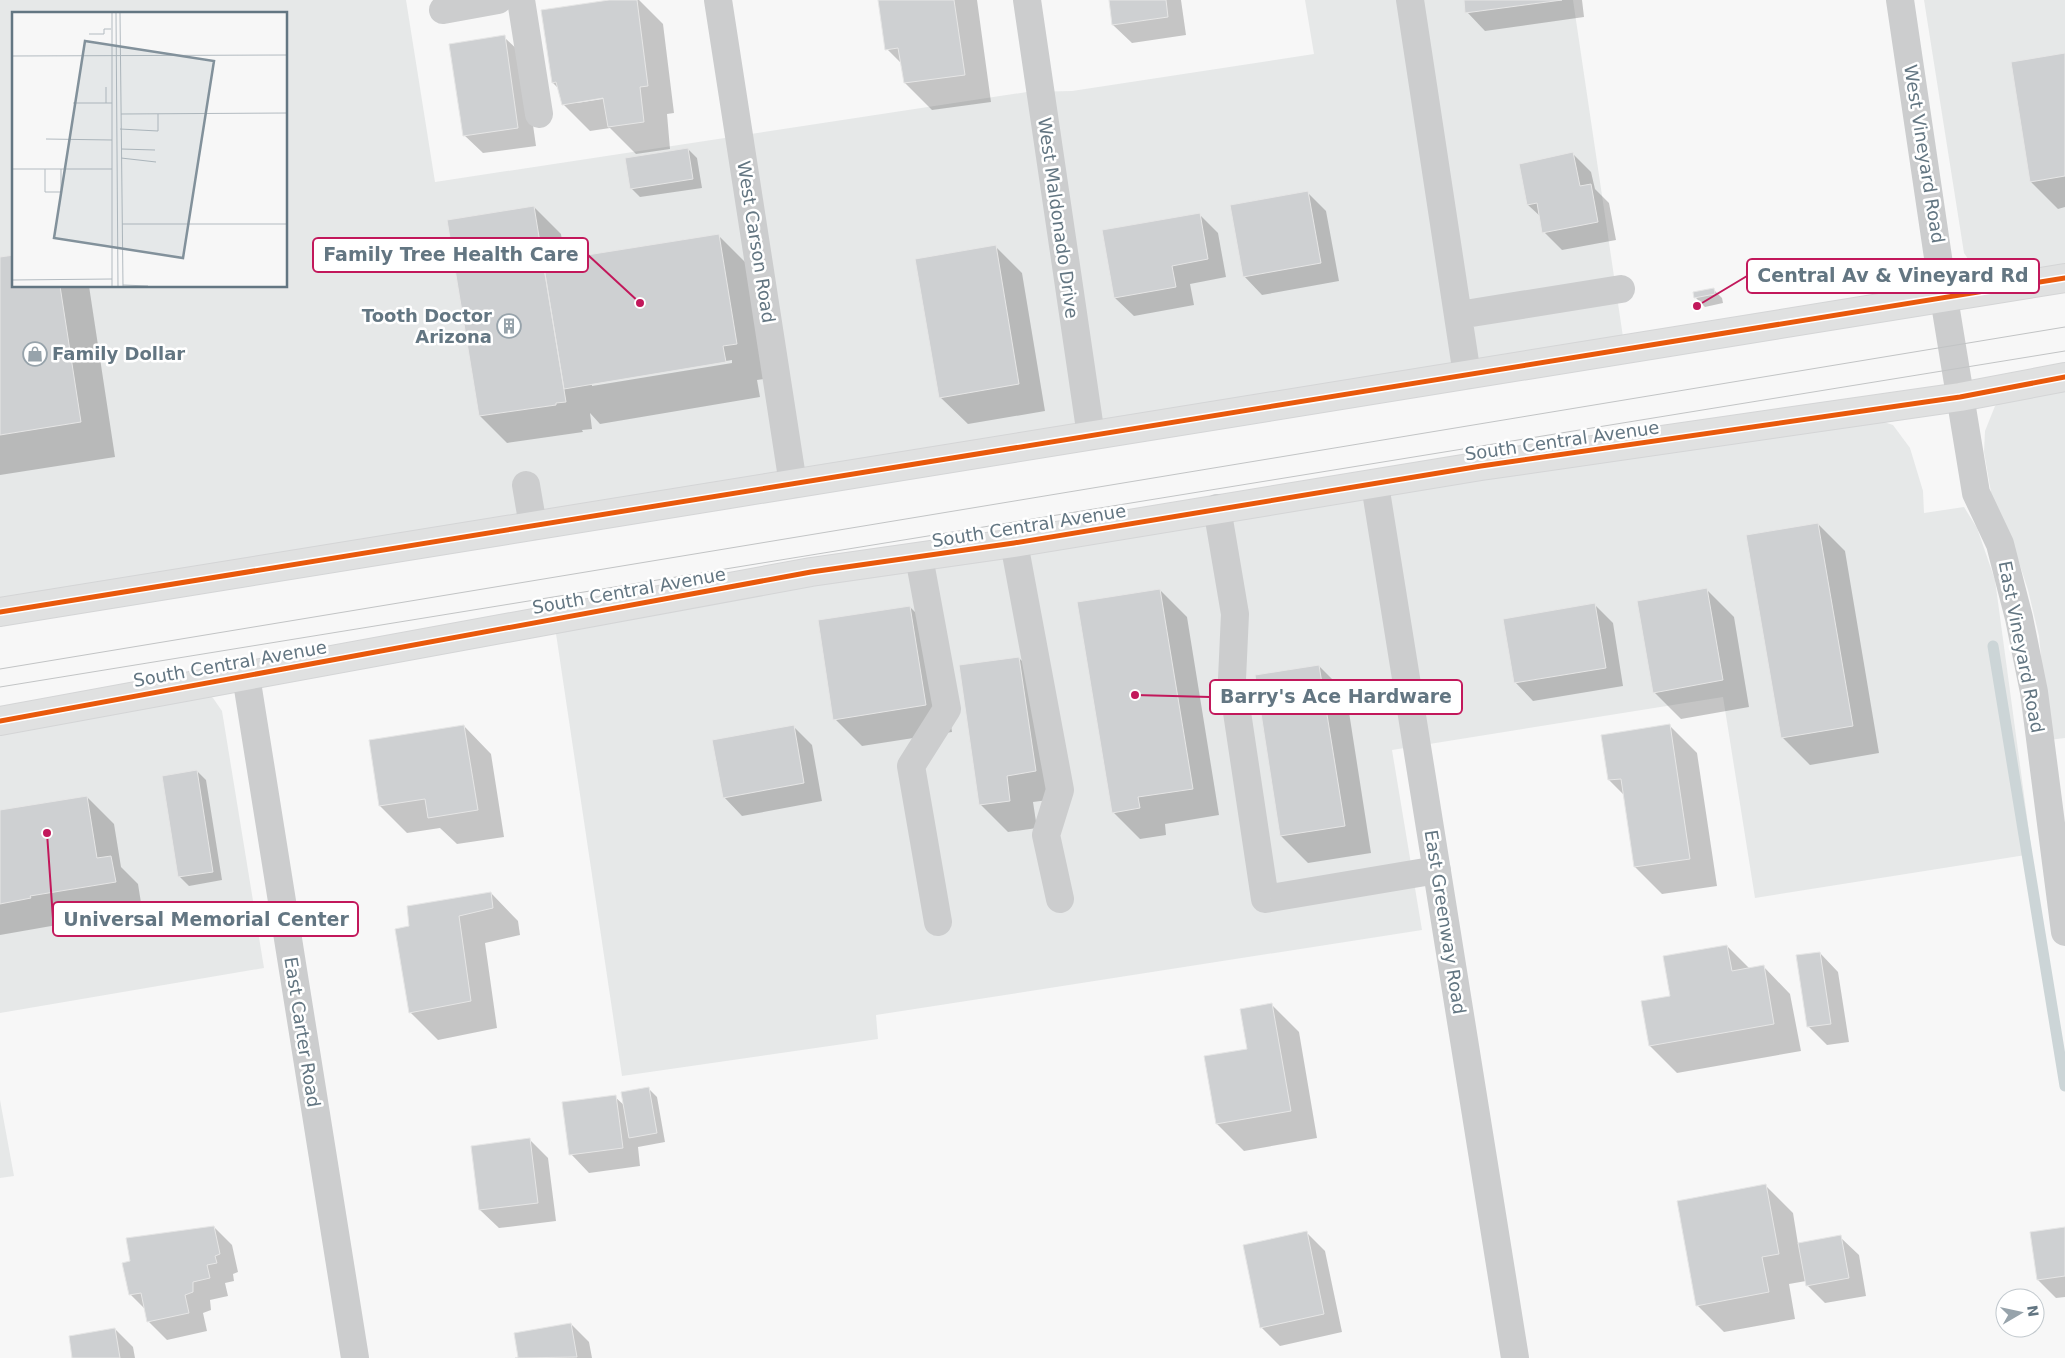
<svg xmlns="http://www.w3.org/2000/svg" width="2065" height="1358" viewBox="0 0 2065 1358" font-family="'DejaVu Sans',sans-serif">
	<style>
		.built { fill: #e6e8e8; fill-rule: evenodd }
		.shadow { fill: #0003; fill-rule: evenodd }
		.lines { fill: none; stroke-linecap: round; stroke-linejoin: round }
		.stream { stroke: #ccd5d7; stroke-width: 11 }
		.building { fill: #ced0d2; stroke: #e6e6e6 }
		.major-casing { stroke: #d4d5d6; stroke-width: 30 }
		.minor { stroke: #cccdce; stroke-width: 28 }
		.major { stroke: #e0e1e1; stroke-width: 28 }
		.tram { stroke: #c2c4c5; stroke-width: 1 }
		.cycleway-casing { stroke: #fff; stroke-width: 8 }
		.cycleway { stroke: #e8590c; stroke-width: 5 }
		.labels { text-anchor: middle; stroke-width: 5; stroke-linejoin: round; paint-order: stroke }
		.street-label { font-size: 18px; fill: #637682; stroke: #fff }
		.poi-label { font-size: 18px; font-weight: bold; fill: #637682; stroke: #fff; text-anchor: end }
		.inset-road { fill: none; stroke: #b3bbc1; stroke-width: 1 }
		.view { fill: #82919b; fill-opacity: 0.15; stroke: #82919b; stroke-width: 2.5 }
		.inset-edge { fill: none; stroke: #637682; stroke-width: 2.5 }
		.leader { fill: none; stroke: #c2185b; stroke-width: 2 }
		.callout-dot { fill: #c2185b; stroke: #fff; stroke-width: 2 }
		.callout { fill: #fff; stroke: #c2185b; stroke-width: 2 }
		.callout-label { font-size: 19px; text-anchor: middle; font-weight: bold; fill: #637682 }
	</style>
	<rect width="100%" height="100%" fill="#f7f7f7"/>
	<!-- built -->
	<path class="built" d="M0,0H406L435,182L1027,92L1072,91L1314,54L1305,0H1573L1623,337L0,617ZM14,14H286V286H14Z
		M1924,0H2065V282L1992,283L1975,269L1964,253Z
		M2065,388V738L2049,740L2039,636L2028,590L2014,547L1993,504L1984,452L1985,431L1995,406L2009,394Z
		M1875,419L1893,425L1910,448L1923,491L1924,513L1964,507L1977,528L1995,580L2032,854L1755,898L1723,697L1392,750L1422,930L876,1015L878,1039L622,1076L555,627L1319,504Z
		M203,691L213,698L222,711L264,968L0,1013V716Z
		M0,1100L14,1176L0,1178Z"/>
	<!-- shadow -->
	<path class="shadow" d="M617,0H639L663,24L674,113L667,114L670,149L636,154L610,128L590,131L563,104L559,89L553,83ZM609,95V98L577,103V101Z
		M880,0H977L991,102L932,110L905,83L902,64L887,49Z
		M1110,0H1181L1186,35L1132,43L1113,25Z
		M1465,0H1582L1584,17L1485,31L1467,12Z
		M504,37L523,55L536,146L483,153L464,135Z
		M2065,54V207L2058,209L2031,182Z
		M688,149L697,158L702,188L640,197L631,188Z
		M1573,154L1591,172L1595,189L1609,203L1616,240L1562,250L1544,232L1541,217L1528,205L1521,165Z
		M1308,193L1326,211L1339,281L1262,295L1244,276Z
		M534,207L561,234L565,260L718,235L753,270L771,378L757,380L760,397L600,424L590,413L592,429L582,430L583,432L507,443L480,416ZM732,360V363L592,386V383Z
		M1200,215L1218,233L1226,277L1190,284L1194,305L1134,316L1115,298Z
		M995,246L1022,273L1045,411L968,424L940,397Z
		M0,258L14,286H89L115,457L0,475Z
		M1713,289L1722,298L1723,303L1705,307L1696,298Z
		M1818,524L1845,551L1879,753L1810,765L1783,738Z
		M1160,590L1187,617L1219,815L1165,824L1166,835L1140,839L1113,812Z
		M1707,590L1734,617L1749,707L1681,719L1654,692Z
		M1594,604L1613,623L1623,686L1533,701L1515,682Z
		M910,607L937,634L952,732L862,746L835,719Z
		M1019,658L1046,685L1063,798L1033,802L1037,828L1008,832L981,805Z
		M1319,666L1346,693L1371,853L1308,863L1281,836L1256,676Z
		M464,726L491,754L504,837L457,844L440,828L407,833L380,806Z
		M793,726L812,745L822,801L742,816L724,797Z
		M1670,726L1697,753L1717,886L1662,894L1635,867L1624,795L1609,780Z
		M197,771L206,780L222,880L189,886L180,877Z
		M87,797L114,824L121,867L138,884L142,909L57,923V925L0,935V811Z
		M491,893L518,921L520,935L485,943L497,1028L438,1040L410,1012V927Z
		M1727,946L1750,969L1763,966L1790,994L1801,1051L1677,1073L1650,1046L1671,997Z
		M1820,953L1838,972L1849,1042L1827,1045L1808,1026Z
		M1272,1005L1299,1032L1317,1138L1244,1151L1217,1124L1248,1050Z
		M648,1088L657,1097L665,1142L638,1147L640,1166L589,1173L571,1154L615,1097L625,1106Z
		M529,1139L548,1158L556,1221L499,1228L480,1210L472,1147Z
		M1766,1186L1793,1213L1798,1244L1840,1237L1859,1255L1866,1296L1825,1303L1807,1285L1806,1281L1789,1284L1795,1319L1724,1332L1697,1305Z
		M214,1227L232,1245L238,1272L233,1274L234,1281L225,1283L228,1296L210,1300L211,1310L203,1313L207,1331L167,1340L148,1321L146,1310L131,1295L124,1264Z
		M2065,1228V1297L2056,1298L2038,1280Z
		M1307,1233L1325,1251L1342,1332L1280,1346L1261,1327Z
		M571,1324L589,1342L592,1358H520L515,1334Z
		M115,1329L133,1347L135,1358H74Z"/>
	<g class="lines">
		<!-- stream -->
		<path class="stream" d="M1993,646L2065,1086"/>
	</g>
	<!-- building -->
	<path class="building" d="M609,0H637L648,86L640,87L644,122L608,127L603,98L562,105L556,82L552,83L541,10Z
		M878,0H954L965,75L904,83L898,48L885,50Z
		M1109,0H1166L1168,17L1112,25Z
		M1464,0H1562L1465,13Z
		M505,35L518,128L463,136L449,44Z
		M2065,53V176L2030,182L2011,62Z
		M688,148L693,179L630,189L625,158Z
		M1573,152L1580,186L1591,184L1598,222L1542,233L1537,203L1527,205L1519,164Z
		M1308,191L1321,263L1243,277L1230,205Z
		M534,206L566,402L556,403V405L479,416L447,220Z
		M1200,213L1208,259L1172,266L1176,287L1114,298L1102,230Z
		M719,234L737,344L723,346L726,362L564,389L543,262Z
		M996,245L1019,384L939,398L915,259Z
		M14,255V286H60L81,422L0,435V257Z
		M1714,288L1715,294L1694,298L1693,292Z
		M1818,523L1853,726L1781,738L1746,535Z
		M1707,588L1723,680L1653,693L1637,601Z
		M1160,589L1193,789L1138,797L1140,808L1112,813L1077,602Z
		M1595,603L1606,668L1514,683L1503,619Z
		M910,606L926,705L833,720L818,620Z
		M1019,657L1036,771L1007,776L1010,801L979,805L959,665Z
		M1319,665L1345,826L1280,836L1255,675Z
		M1670,724L1690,859L1634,867L1621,779L1608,780L1601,735Z
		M464,725L478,810L428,818L425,799L379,806L369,740Z
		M794,725L804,783L723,798L712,740Z
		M197,770L213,872L178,877L162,776Z
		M87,796L97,858L111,856L116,882L30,896L31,898L0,904V810Z
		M491,892L493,908L459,916L471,1001L409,1013L395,929L409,926L407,906Z
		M1727,945L1732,971L1764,965L1774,1024L1649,1046L1641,1001L1670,996L1663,956Z
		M1820,952L1831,1024L1807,1027L1796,955Z
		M1272,1003L1291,1111L1216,1124L1204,1056L1247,1049L1240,1009Z
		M649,1087L657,1133L629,1138L621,1092Z
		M616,1095L623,1148L569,1155L562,1102Z
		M530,1138L538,1203L479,1210L471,1146Z
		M1766,1184L1779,1254L1762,1257L1769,1292L1696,1306L1677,1201Z
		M214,1226L220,1254L215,1256L217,1263L207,1265L210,1278L193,1282V1292L185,1295L189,1313L147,1322L141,1293L129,1295L122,1263L130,1261L126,1238Z
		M2065,1227V1276L2037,1280L2030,1232Z
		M1307,1231L1324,1314L1260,1328L1243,1245Z
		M1841,1235L1849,1278L1806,1286L1798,1243Z
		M571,1323L577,1357L515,1358L518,1357L514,1333Z
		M115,1328L120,1358H72L69,1336Z"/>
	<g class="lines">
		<!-- major casing -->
		<g class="major-casing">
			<path id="major" d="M0,612L2065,278
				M0,721L811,572L1014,543L1481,466L1960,397L2065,377"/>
		</g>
		<!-- minor -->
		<path class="minor" d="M521,0L539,114
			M718,0L793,484
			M1027,0L1091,436
			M1410,0L1467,375
			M1900,0L1944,298L1976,493L2000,544L2019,618L2034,692L2065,932
			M443,10L498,0
			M1459,315L1621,289
			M526,485L533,526
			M1375,485L1515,1358
			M1217,508L1235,614L1232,679L1265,899L1437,870
			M1014,543L1060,790L1046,835L1060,899
			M919,557L947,709L911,766L938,922
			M246,676L355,1358"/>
		<!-- major -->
		<use href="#major" class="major"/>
		<!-- tram -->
		<path class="tram" d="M0,669L2065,327
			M0,687L2065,351"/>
		<!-- cycleway casing -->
		<g class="cycleway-casing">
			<path id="cycleway" d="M0,612L2065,278
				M0,721L811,572L1014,543L1481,466L1960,397L2065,377"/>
		</g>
		<!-- cycleway -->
		<use href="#cycleway" class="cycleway"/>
	</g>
	<!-- icons -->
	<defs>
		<g id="building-ring" transform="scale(1.25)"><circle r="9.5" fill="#fff" stroke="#97a3ab" stroke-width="1.5"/><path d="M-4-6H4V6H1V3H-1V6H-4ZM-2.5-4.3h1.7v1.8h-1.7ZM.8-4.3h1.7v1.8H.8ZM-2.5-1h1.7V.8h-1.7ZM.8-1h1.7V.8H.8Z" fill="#97a3ab"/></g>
		<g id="shop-ring" transform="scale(1.25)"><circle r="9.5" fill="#fff" stroke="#97a3ab" stroke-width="1.5"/><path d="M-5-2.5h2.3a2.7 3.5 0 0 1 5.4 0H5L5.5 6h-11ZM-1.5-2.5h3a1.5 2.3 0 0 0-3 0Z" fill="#97a3ab"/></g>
	</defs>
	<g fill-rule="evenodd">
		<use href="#building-ring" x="509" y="326"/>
		<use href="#shop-ring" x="35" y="354"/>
	</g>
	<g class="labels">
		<!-- street labels -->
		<g class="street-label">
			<text transform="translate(1924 154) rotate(81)" y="6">West Vineyard Road</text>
			<text transform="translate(1058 218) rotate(82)" y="6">West Maldonado Drive</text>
			<text transform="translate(756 242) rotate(81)" y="6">West Carson Road</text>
			<text transform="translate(1562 441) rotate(-8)" y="6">South Central Avenue</text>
			<text transform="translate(1029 526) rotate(-9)" y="6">South Central Avenue</text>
			<text transform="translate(629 591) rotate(-10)" y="6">South Central Avenue</text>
			<text transform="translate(2021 647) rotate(79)" y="6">East Vineyard Road</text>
			<text transform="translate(230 664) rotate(-10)" y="6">South Central Avenue</text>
			<text transform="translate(1445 922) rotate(81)" y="6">East Greenway Road</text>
			<text transform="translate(302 1032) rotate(81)" y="6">East Carter Road</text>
		</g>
		<!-- poi labels -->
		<g class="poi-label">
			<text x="492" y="322">Tooth Doctor<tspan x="492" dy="21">Arizona</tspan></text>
			<text x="52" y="360" text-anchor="start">Family Dollar</text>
		</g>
	</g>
	<!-- overview -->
	<g transform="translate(12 12)">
		<rect width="275" height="275" fill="#f7f7f7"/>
		<path class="inset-road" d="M100,1V274M104,1L106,274M108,1L111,274M77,22H92V17H99M0,44L275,43M94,75V91M61,91H100M109,102L275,101M108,117L146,119V102M34,127L100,128M109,137L143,138M109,146L144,150M0,157H100M33,157V180H49M49,157V183M110,212H275M0,268L100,267M111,273L136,274"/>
		<path class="view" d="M73,29L202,49L171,246L42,226Z"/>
		<rect width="275" height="275" class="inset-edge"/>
	</g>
	<!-- callouts -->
	<path class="leader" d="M640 303L588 255M1697 306L1747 276M1135 695L1210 697M47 833L53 919"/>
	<g class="callout-dot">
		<circle cx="640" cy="303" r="5"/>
		<circle cx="1697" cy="306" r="5"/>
		<circle cx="1135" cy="695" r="5"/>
		<circle cx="47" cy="833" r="5"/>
	</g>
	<g class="callout">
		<rect x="313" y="238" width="275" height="34" rx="5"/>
		<rect x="1747" y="259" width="292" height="34" rx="5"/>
		<rect x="1210" y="680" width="252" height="34" rx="5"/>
		<rect x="53" y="902" width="305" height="34" rx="5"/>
	</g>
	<g class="callout-label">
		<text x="451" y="261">Family Tree Health Care</text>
		<text x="1893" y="282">Central Av &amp; Vineyard Rd</text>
		<text x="1336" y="703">Barry's Ace Hardware</text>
		<text x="206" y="926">Universal Memorial Center</text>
	</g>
	<!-- north arrow -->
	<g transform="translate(2020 1313) rotate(81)"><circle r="24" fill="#ffffff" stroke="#c1c8cd"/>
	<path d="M0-4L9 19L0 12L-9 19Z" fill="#97a3ab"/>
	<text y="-8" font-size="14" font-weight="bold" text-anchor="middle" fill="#637682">N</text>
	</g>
</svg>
